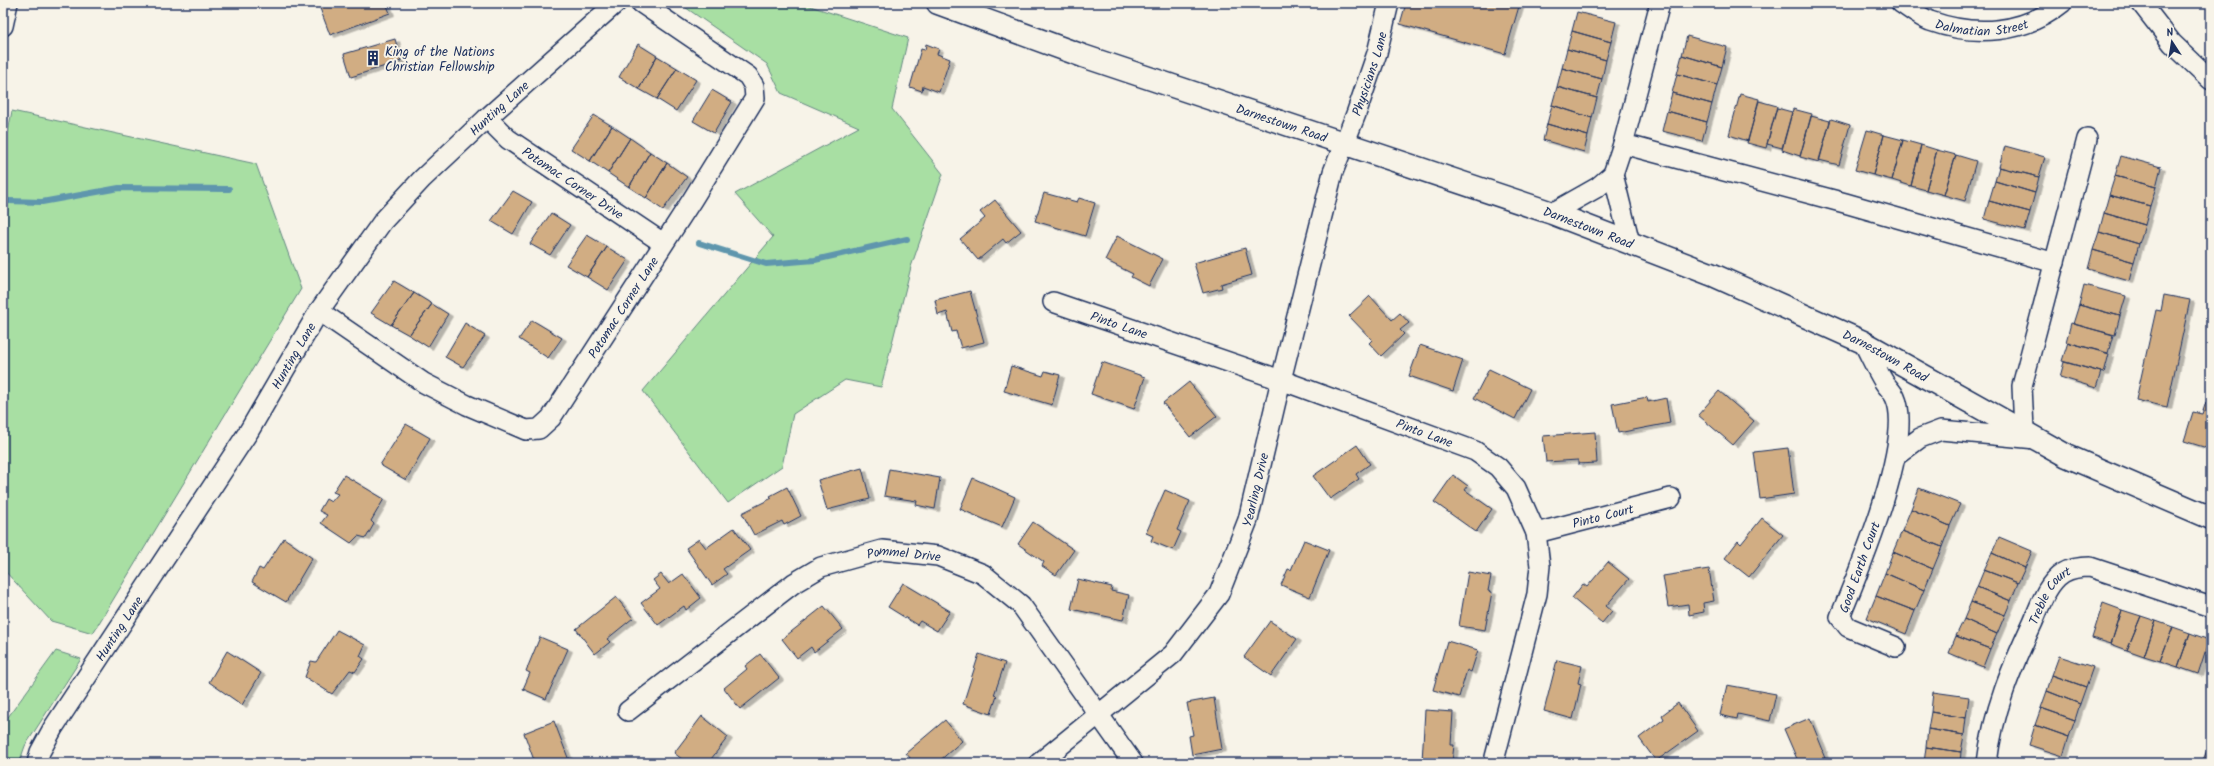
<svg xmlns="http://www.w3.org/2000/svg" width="2214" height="766" viewBox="0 0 2214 766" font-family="Kalam,sans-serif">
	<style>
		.green { fill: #a8dfa3; stroke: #628780 }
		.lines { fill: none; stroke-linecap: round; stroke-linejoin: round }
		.stream { stroke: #5e96ad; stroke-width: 6 }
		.building { fill: #d1ad83; stroke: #1b2f5e; filter: url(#shadow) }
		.minor-casing { stroke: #1b2f5e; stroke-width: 22 }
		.secondary-casing { stroke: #1b2f5e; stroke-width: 25 }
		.minor { stroke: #f7f3e8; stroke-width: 19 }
		.secondary { stroke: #f7f3e8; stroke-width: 22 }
		.labels { text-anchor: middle; stroke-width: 4; stroke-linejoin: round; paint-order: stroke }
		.street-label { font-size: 13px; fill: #1b2f5e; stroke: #f7f3e8 }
		.poi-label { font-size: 13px; fill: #1b2f5e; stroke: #f7f3e8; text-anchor: start }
	</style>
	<defs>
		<filter id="shadow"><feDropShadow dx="4.5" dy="2.5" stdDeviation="0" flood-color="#0004"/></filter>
	</defs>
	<rect width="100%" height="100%" fill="#f7f3e8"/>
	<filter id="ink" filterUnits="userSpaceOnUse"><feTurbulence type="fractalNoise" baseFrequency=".025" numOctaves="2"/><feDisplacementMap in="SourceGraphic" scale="8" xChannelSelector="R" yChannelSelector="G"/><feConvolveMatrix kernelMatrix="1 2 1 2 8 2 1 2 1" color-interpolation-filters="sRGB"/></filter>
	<g filter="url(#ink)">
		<!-- green -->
		<path class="green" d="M679,3H801L908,38L892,109L943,174L911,267L881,387L845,380L793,414L782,466L728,503L643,391L773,237L735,194L859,127L781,93L767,64Z
			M12,111L256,164L301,289L93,633L51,621L3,569V157Z
			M56,651L81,659L25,746L19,763H3V724Z"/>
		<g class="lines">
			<!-- stream -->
			<path class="stream" d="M8,201L42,202L119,188L229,189
				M699,243L766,264L815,260L907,239"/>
		</g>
		<!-- building -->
		<path class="building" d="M318,3H386L390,13L330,35Z
			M1406,3H1520L1505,54L1400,24Z
			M1577,12L1616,22L1611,42L1572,31Z
			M1572,31L1611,42L1606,60L1567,49Z
			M1687,36L1727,47L1722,67L1682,55Z
			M395,39L401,61L351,77L344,54Z
			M638,44L657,56L639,89L619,77Z
			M926,44L939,49L937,54L950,59L939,92L923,86L922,91L910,87L921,49L925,50Z
			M1567,49L1606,60L1602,79L1562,68Z
			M1682,55L1722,67L1717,85L1677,74Z
			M657,56L677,68L657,99L639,89Z
			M677,68L696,80L676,111L657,99Z
			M1562,68L1602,79L1597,98L1557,87Z
			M1677,74L1717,85L1712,104L1672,93Z
			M1557,87L1597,98L1592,118L1552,105Z
			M712,90L732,102L714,133L693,121Z
			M1672,93L1712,104L1707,122L1667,111Z
			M1740,94L1759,99L1748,141L1729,135Z
			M1759,101L1777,106L1766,148L1747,143Z
			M1552,105L1592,118L1588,136L1547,124Z
			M1777,108L1792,112L1782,148L1767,144Z
			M1793,109L1812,114L1800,156L1782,150Z
			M1667,111L1707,122L1702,141L1662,131Z
			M594,115L612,126L590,161L571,149Z
			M1811,116L1830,121L1819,162L1800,157Z
			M1831,119L1850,125L1839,165L1819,160Z
			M1547,124L1588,136L1584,152L1543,140Z
			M612,126L630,138L608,173L590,161Z
			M1867,130L1884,135L1873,175L1855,170Z
			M1884,135L1903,140L1892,180L1873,175Z
			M630,138L650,152L629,187L608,173Z
			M1903,140L1921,145L1911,186L1892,180Z
			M1921,145L1937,150L1926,190L1911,186Z
			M2005,146L2045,157L2039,177L1999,167Z
			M1937,150L1956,155L1944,195L1926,190Z
			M650,152L667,163L646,198L629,187Z
			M1956,155L1976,161L1965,201L1944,195Z
			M2121,156L2161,167L2156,187L2115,176Z
			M667,163L687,177L663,210L646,198Z
			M1999,167L2039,177L2035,193L1995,181Z
			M2115,176L2156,187L2150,206L2109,195Z
			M1995,181L2035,193L2030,212L1989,201Z
			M513,191L532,202L513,234L491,221Z
			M1044,193L1077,202L1079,198L1095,203L1085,236L1035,221Z
			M2109,195L2150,206L2145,225L2104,213Z
			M995,200L1021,231L1006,243L1003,239L978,260L960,239L985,218L980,212Z
			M1989,201L2030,212L2025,230L1984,219Z
			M551,213L570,225L550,255L530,244Z
			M2104,213L2145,225L2139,244L2099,232Z
			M2099,232L2139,244L2134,262L2093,250Z
			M587,235L607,247L587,277L566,265Z
			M1117,236L1163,259L1149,286L1131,277L1133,274L1105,260Z
			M607,247L628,260L608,290L587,277Z
			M1245,248L1252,275L1221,284L1222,288L1203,293L1194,263Z
			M2093,250L2134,262L2129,281L2088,269Z
			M394,281L414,293L391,325L371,313Z
			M2084,285L2126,296L2120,316L2079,305Z
			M970,291L984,342L961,348L956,331L952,332L947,312L938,315L935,300Z
			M414,293L432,304L409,335L391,325Z
			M2164,295L2190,300L2167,407L2136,400L2156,310L2161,311Z
			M1370,296L1392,320L1400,313L1409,323L1400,330L1404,334L1381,356L1369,343L1372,340L1349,316Z
			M432,304L448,314L428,347L409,335Z
			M2079,305L2120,316L2115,335L2073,324Z
			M532,320L562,338L548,358L519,339Z
			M465,323L485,336L463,367L445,357Z
			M2071,323L2113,335L2108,353L2066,342Z
			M2068,342L2109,354L2104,373L2062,361Z
			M1420,345L1463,360L1453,391L1409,376Z
			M1102,362L1145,377L1134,409L1091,394Z
			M2064,362L2101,372L2096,388L2060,377Z
			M1011,366L1043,376L1045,371L1060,375L1052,405L1004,391Z
			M1489,369L1530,389L1515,419L1474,398Z
			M1189,382L1217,416L1190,437L1163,403Z
			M1719,391L1754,421L1733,445L1698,415Z
			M1647,397L1648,402L1666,398L1670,423L1618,433L1612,404Z
			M2206,402L2211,403V434L2207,448L2184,441L2193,412L2202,414Z
			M406,424L430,438L406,480L380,465Z
			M1595,432L1597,463L1578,464V460L1546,462L1543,436Z
			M1357,445L1370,464L1356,474L1359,479L1330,499L1313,476Z
			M1788,448L1794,494L1760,499L1754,452Z
			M862,468L870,499L827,510L818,480Z
			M889,469L940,478L935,509L916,505L917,501L884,496Z
			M344,475L384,499L371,521L374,524L366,538L358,536L351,543L321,523L327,515L319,511L326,499L331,502L338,494L333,492Z
			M1453,475L1468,486L1465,490L1492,509L1476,532L1434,502Z
			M973,478L1015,497L1002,527L960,509Z
			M787,487L801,516L784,525L782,521L754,535L742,513L772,498L770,496Z
			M1919,488L1960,504L1950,526L1911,509Z
			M1165,490L1190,501L1177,530L1181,532L1173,550L1151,541L1153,536L1146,533Z
			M1911,509L1950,526L1942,547L1902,531Z
			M1762,518L1783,535L1749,577L1725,558L1738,541L1741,544Z
			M1033,522L1074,550L1056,575L1042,566L1044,562L1018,544Z
			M734,528L750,550L723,569L727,574L712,585L686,548L699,539L706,548Z
			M1902,531L1942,547L1933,569L1893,552Z
			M1999,537L2032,551L2025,568L1992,553Z
			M284,538L312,558L286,602L252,582L259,568L263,570Z
			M1304,540L1329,550L1310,597L1281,585L1288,569L1291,570Z
			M1893,552L1933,569L1924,590L1885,573Z
			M1992,553L2025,568L2018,583L1984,570Z
			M1608,562L1629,579L1606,606L1612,611L1602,623L1572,598L1583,584L1587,587Z
			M1709,569L1714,601L1703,603L1704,612L1689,615L1688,604L1668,607L1663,576Z
			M1984,570L2018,583L2011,601L1977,587Z
			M1468,572L1491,576L1488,591L1492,592L1485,630L1459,626Z
			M1885,573L1924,590L1915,611L1876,596Z
			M661,574L669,584L683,574L701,598L686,610L684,606L658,625L641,603L660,589L653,580Z
			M1078,579L1112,587L1111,591L1129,595L1123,620L1071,609Z
			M903,583L950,611L937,631L920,621L917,625L888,607Z
			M1977,587L2011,601L2005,615L1971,602Z
			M1876,596L1915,611L1906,634L1867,618Z
			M616,597L633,618L607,639L610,642L595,654L576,629Z
			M1971,602L2005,615L1997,634L1964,619Z
			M2103,603L2122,610L2111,644L2092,638Z
			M824,606L843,629L814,652L811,647L797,658L782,639Z
			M2122,610L2141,616L2127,650L2111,644Z
			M2141,616L2156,621L2144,656L2127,650Z
			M1964,619L1997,634L1990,649L1956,636Z
			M1270,621L1297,639L1271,676L1244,657Z
			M2156,621L2173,627L2160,661L2144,656Z
			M2173,627L2190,633L2178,667L2160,661Z
			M337,630L365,645L360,656L364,659L355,672L350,670L332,694L305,677L311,661L316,662Z
			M2190,633L2209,640L2198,674L2178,667Z
			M1956,636L1990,649L1983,667L1949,653Z
			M540,637L568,649L546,699L523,689L530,673L526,671Z
			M1447,641L1478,650L1471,672L1467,670L1459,697L1433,690Z
			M227,651L261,673L242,705L209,682Z
			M760,654L779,678L740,709L724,688L747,669L745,666Z
			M979,654L1005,663L994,695L997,696L991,714L963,704Z
			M2059,656L2093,667L2086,687L2052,675Z
			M1557,660L1582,666L1578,683L1581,684L1573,719L1544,711Z
			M2052,675L2086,687L2080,704L2047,691Z
			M1727,685L1776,694L1770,721L1738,714L1737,719L1720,715Z
			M2047,691L2080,704L2075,720L2041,708Z
			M1933,692L1969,697L1966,718L1931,712Z
			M1214,698L1222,749L1192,755L1189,736L1193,735L1187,703Z
			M1678,703L1698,731L1656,761L1639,738L1664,719L1662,715Z
			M2041,708L2075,720L2069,737L2035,725Z
			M1425,710L1453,712L1451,745H1454L1452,763L1422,761Z
			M1931,712L1966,718L1964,735L1928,729Z
			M702,716L728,737L708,763H687L674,753Z
			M1810,718L1823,750L1822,751L1827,763H1794L1793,761L1797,759L1784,729Z
			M945,720L962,741L937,763H914L906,753Z
			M554,721L570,763H535L524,733Z
			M2035,725L2069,737L2063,756L2029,745Z
			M1928,729L1964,735L1961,752L1926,747Z
			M2210,743L2211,744V763L2203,760Z
			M1926,747L1961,752L1960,763H1924Z"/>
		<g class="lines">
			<!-- minor casing -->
			<g class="minor-casing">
				<g id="minor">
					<path d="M1660,3L1623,144L1845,203L2055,263"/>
					<path id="s1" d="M1901,3C1910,9 1920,17 1930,21C1975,37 2024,34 2062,3"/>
					<path d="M2141,3L2172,43L2211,80"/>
					<path d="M3,26L8,3"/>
					<path id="s2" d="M487,118L508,139L663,243"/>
					<path d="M1623,144L1613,174L1630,243"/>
					<path d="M1552,213L1598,187L1613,174"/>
					<path id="s3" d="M1053,302L1281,380L1475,451L1498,467L1516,488L1536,533L1540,566L1537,594L1495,757V763"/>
					<path id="s4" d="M319,311L424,383L467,405L526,430L539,429L551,418L692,200L755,98L754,86L748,76L641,3"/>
					<path d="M1863,342C1870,355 1876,369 1884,382C1887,387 1892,391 1895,397C1915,440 1858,573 1840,617L1848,627L1896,647"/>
					<path d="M2024,430L2022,386L2087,139"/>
					<path d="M1896,456L1920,438L1941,430L2036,439"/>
					<path id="s5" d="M1536,533L1671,498"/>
					<path id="s6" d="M628,711L794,583L821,567L882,550L938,556L983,574L1021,605L1133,763"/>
					<path id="s7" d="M37,763L40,752L53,728L249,431L319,311L383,221L422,179L487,118L616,3"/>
					<path id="s8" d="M1039,763L1173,654L1219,594L1248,520L1281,380L1333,172L1356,114L1377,53L1389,3"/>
					<path id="s9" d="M1987,763C1993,711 2011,669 2033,622C2040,606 2047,583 2063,573C2071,568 2080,567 2090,567L2211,607"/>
				</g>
			</g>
			<!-- secondary casing -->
			<g class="secondary-casing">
				<g id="secondary">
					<path id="s10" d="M938,3L1083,56L1552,213L1713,275L1863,342L2067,456L2211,518"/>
				</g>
			</g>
			<!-- minor -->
			<use href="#minor" class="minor"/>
			<!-- secondary -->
			<use href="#secondary" class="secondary"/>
		</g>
	</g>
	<!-- icons -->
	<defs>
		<g id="building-bare" transform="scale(1.2)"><path d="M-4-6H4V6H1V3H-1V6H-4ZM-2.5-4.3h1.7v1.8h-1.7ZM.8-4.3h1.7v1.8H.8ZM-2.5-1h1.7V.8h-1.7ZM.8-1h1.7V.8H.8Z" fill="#1b2f5e" stroke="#f7f3e8" stroke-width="2.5" paint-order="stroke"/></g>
	</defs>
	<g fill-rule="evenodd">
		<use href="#building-bare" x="373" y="58"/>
	</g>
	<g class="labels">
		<!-- street labels -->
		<g class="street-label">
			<text dy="5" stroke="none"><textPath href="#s1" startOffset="87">Dalmatian Street</textPath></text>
			<text dy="5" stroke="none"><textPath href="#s8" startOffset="791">Physicians Lane</textPath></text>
			<text dy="5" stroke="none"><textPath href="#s7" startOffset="806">Hunting Lane</textPath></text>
			<text dy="5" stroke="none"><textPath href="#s10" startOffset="364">Darnestown Road</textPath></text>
			<text dy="5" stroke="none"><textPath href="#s2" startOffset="108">Potomac Corner Drive</textPath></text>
			<text dy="5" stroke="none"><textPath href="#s10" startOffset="688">Darnestown Road</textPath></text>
			<text dy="5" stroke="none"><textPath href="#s4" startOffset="401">Potomac Corner Lane</textPath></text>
			<text dy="5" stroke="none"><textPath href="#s3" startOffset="70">Pinto Lane</textPath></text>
			<text dy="5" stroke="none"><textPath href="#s7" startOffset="482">Hunting Lane</textPath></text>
			<text dy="5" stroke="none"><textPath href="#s10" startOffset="1012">Darnestown Road</textPath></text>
			<text dy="5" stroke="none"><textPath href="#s3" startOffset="394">Pinto Lane</textPath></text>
			<text dy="5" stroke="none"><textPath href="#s8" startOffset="359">Yearling Drive</textPath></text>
			<text dy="5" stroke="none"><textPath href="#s5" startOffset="69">Pinto Court</textPath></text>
			<text dy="5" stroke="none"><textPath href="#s6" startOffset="326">Pommel Drive</textPath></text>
			<text transform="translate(1859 567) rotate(-70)" y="5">Good Earth Court</text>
			<text dy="5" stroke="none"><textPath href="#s9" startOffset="181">Treble Court</textPath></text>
			<text dy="5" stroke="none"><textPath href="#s7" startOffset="158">Hunting Lane</textPath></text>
		</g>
		<!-- poi labels -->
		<g class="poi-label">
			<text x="385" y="56">King of the Nations<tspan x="385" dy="15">Christian Fellowship</tspan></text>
		</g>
	</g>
	<!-- margin -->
	<rect width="2214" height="766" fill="none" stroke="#f7f3e8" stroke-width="16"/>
	<rect x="8" y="8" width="2198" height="750" fill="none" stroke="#1b2f5e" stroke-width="1.5" filter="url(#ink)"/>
	<!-- north arrow -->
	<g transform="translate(2172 42) rotate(348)" stroke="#f7f3e8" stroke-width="3" paint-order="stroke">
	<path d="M0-3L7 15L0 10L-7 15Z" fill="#1b2f5e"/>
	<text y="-6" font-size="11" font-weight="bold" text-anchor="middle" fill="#1b2f5e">N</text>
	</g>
</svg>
